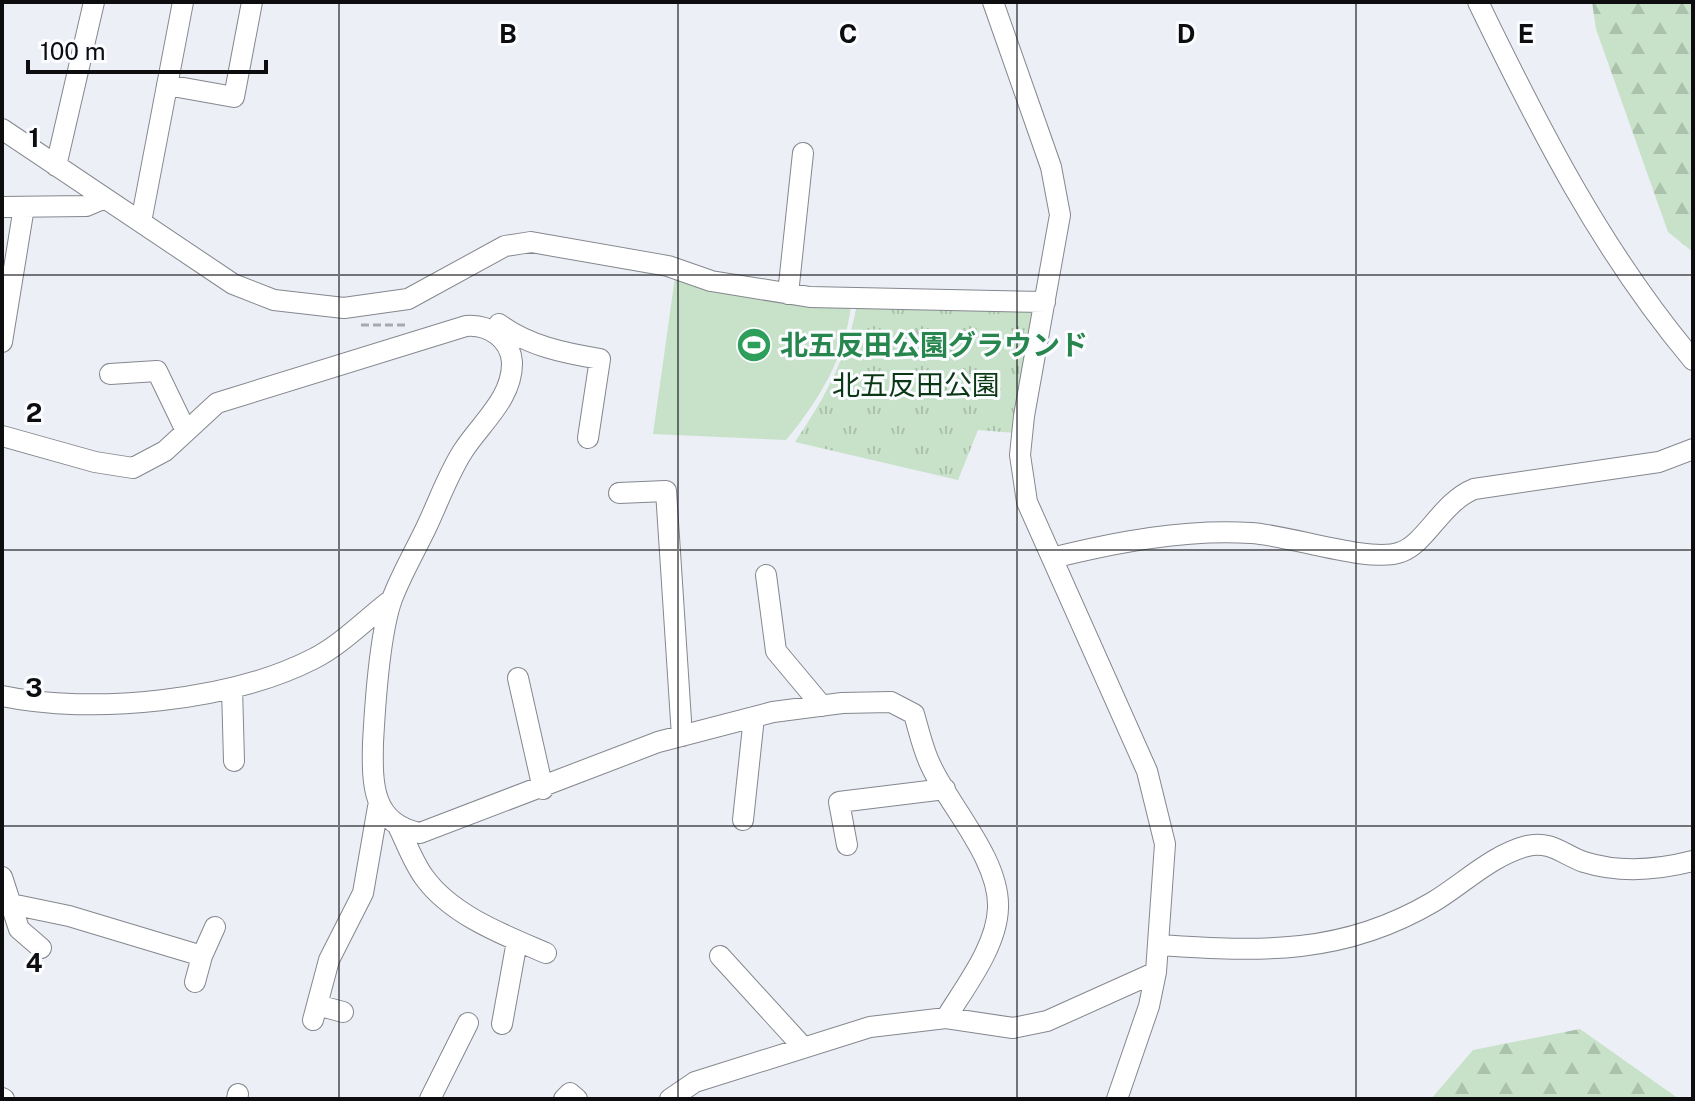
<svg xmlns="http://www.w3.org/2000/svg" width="1695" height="1101" viewBox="0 0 1695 1101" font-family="'Public Sans','Noto Sans JP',sans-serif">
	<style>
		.grass { fill: url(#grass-tufts) }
		.forest { fill: url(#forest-firs) }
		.pitch { fill: #c7e2c8 }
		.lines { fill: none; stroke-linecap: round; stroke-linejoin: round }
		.minor-casing { stroke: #84878e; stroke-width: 22 }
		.path { stroke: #a6a9ae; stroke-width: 3; stroke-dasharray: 8 4; stroke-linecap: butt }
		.minor { stroke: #fff; stroke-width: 20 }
		.grid { fill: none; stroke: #0d0d10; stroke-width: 2; stroke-opacity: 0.55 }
		.labels { text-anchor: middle; stroke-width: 6; stroke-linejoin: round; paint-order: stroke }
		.leisure-label { font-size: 28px; font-weight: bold; fill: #27864d; stroke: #fbfcff; text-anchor: start }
		.park-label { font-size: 28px; fill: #0b3814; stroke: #fbfcff }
		.grid-label { font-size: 26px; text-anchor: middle; font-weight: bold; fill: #0d0d10; stroke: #fbfcff; stroke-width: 6; stroke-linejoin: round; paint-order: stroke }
	</style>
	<defs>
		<pattern id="grass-tufts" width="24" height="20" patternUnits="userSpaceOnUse" patternTransform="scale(2)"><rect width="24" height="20" fill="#c7e2c8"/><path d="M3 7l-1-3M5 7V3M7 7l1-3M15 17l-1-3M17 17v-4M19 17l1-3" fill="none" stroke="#aac1ab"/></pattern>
		<pattern id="forest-firs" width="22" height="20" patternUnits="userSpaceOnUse" patternTransform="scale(2)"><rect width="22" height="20" fill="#c7e2c8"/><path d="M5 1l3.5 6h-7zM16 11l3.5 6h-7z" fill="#aac1ab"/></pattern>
	</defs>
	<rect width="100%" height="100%" fill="#eceff6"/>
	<!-- grass -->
	<path class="grass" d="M857,306L1032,311L1015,433L978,430L958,480L795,442C826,396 845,361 857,306Z"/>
	<!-- forest -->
	<path class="forest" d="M1592,2H1693V252L1668,232L1596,29Z
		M1580,1029L1679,1099H1431L1473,1050Z"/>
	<!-- pitch -->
	<path class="pitch" d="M675,277L851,305C845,358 819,400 786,440L653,434Z"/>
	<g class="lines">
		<!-- minor casing -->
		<g class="minor-casing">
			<path id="minor" d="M993,2L1051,167L1060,215L1024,416L1020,455L1027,502L1147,771L1165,844L1156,972L1149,1006L1117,1099
				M1478,2C1539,128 1602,252 1693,360
				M167,85L234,97L252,2
				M2,129L233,284L274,300L344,308L408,299L505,246L531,242L668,266L711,281L810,297L1045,302
				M56,166L94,2
				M2,207L86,206L105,198
				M141,222L183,2
				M788,294L803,153
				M499,324C529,346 564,353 600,359L588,438
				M2,342L24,207
				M110,374L157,371L186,431
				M2,436L95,462L133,468L165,451L217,403L466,326C488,324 510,338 512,362C513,398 481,423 463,451C448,474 438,503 426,528C415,551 401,575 392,599C380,633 375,705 373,743C372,784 372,824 420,833L658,742L773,712L842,703L891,702L914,714C919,731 923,750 931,766C950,807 1000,860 998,908C997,946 965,987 946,1018
				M619,493L666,491L682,736
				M1052,558C1117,542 1184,529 1251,533C1289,535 1370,564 1401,552C1426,543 1442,502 1474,489L1659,462L1693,449
				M766,575L776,651L822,706
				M518,678L543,789
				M232,688L234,761
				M2,696C91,715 231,701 313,659C341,645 366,619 391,600
				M743,820L754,717
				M398,826C406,842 413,862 424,877C451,915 504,935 546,953
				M847,845L839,802L945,789
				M2,877L19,929L41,948
				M11,904L69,916L202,956L195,982
				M1160,945C1261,952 1343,955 1433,902C1463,884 1492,855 1527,846C1550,840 1564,855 1584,862C1619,873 1658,870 1693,861
				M202,956L215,927
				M720,956L803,1047
				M317,1005L343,1012
				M313,1020L329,960L363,893L378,807
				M502,1024L517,941
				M2,1098L4,1099
				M237,1099L238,1094
				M430,1099L468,1023
				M564,1099L570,1093L577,1099
				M670,1099L695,1082L870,1027L946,1018L1013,1028L1047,1021L1156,972"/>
		</g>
		<!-- path -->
		<path class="path" d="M361,325H405"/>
		<!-- minor -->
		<use href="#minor" class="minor"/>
	</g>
	<!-- grid -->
	<path class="grid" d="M339,2V1099M678,2V1099M1017,2V1099M1356,2V1099M2,275H1693M2,550H1693M2,826H1693"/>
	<!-- icons -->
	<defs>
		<g id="stadium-disc" transform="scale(1.8)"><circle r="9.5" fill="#2e9e5b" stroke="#fbfcff"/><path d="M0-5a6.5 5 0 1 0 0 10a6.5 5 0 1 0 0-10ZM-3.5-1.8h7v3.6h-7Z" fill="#fff"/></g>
	</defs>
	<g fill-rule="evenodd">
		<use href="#stadium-disc" x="754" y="345"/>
	</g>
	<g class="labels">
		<!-- leisure labels -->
		<g class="leisure-label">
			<text x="780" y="355">北五反田公園グラウンド</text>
		</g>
		<!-- park labels -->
		<g class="park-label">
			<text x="916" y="395">北五反田公園</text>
		</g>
	</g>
	<g class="grid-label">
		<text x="508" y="43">B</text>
		<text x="848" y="43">C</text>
		<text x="1186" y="43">D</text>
		<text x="1526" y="43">E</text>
		<text x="34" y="147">1</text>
		<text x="34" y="422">2</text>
		<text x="34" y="697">3</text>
		<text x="34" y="972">4</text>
	</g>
	<!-- border -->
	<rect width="1695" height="1101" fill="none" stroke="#0d0d10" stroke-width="8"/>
	<!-- scale -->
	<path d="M28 60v12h238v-12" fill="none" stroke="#0d0d10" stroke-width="4"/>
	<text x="40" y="60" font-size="24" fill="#0d0d10" stroke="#fbfcff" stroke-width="6" paint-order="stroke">100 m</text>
</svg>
